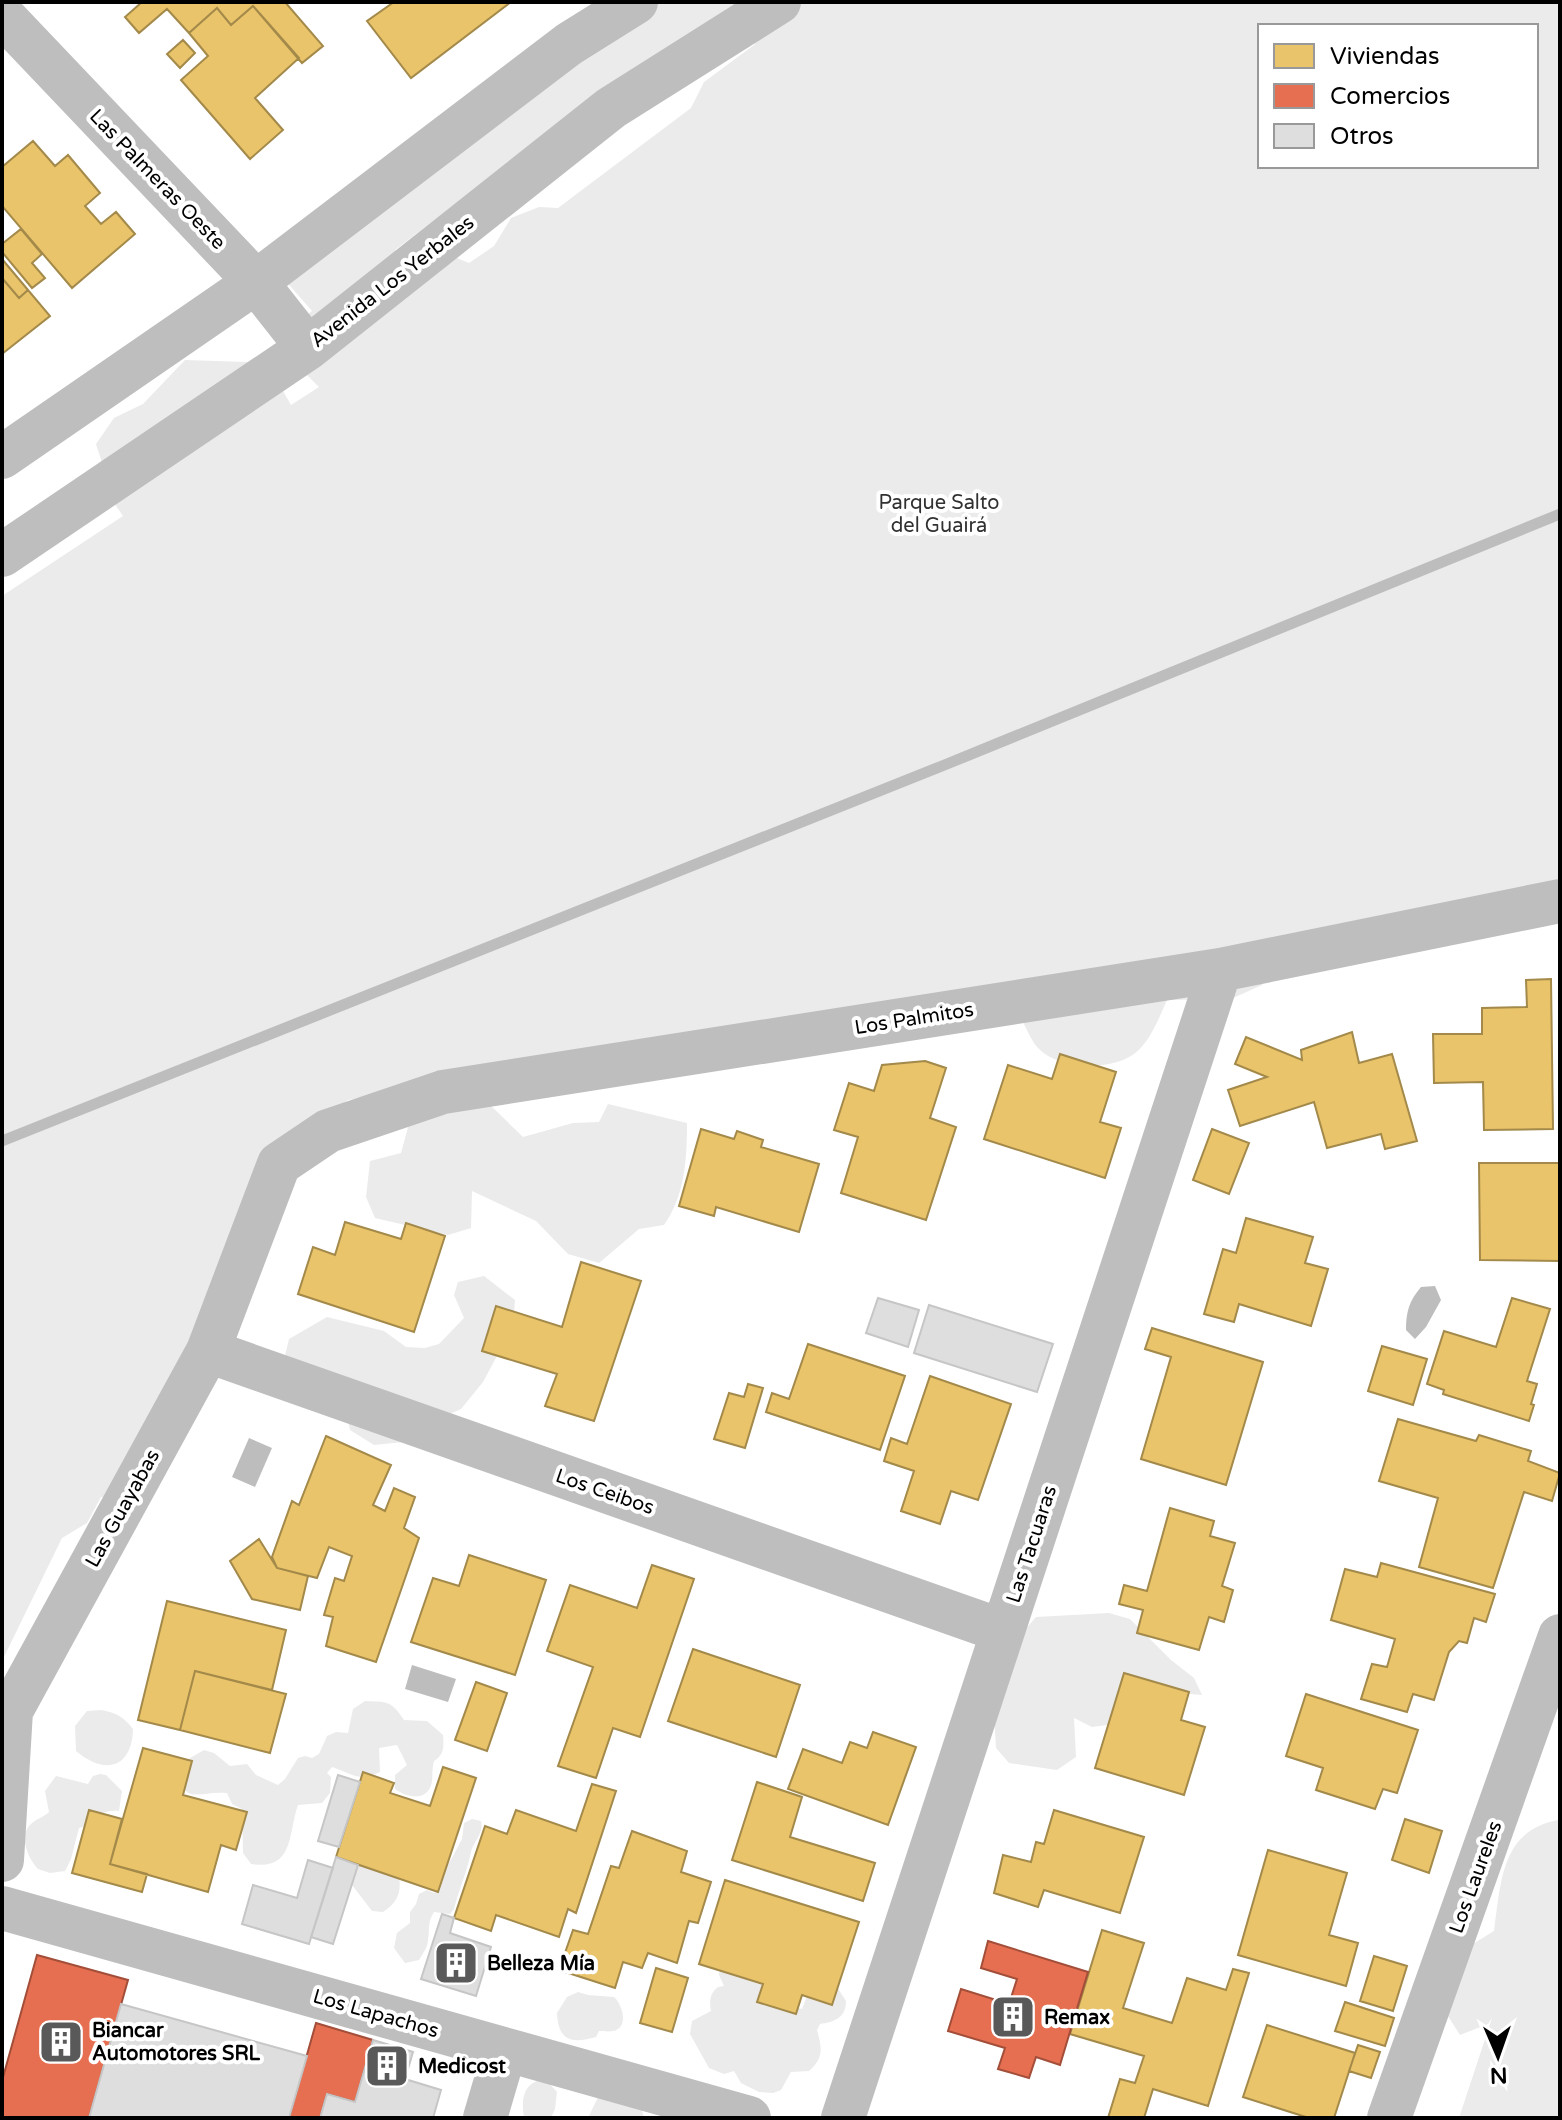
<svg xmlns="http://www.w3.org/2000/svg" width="1562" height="2120" viewBox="0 0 1562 2120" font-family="'Varela Round',sans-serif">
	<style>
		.green { fill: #ebebeb; fill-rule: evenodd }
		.water { fill: #bdbdbd }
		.homes { fill: #e9c46a; stroke: #a3894a; stroke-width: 2 }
		.shops { fill: #e76f51; stroke: #a24e39; stroke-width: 2 }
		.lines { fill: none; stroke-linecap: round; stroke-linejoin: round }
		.stream { stroke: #bdbdbd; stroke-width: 11 }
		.building { fill: #dedede; stroke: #c6c6c6; stroke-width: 2 }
		.minor { stroke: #bebebe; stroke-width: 44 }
		.labels { text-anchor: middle; stroke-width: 8; stroke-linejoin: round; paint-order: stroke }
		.street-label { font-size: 20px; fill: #000; stroke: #fff }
		.park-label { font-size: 20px; fill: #313131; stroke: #fff }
		.poi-label { font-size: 20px; font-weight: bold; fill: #000; stroke: #fff; text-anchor: start }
	</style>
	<rect width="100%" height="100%" fill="#fff"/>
	<!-- green -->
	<path class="green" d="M661,2H753L585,104L395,250L410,258L440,251L469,263L494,246L511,218L539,207L558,208L691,108L704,82L754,45L774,19L800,4L811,2H1560V903L1274,957L1262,985L1231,999L1167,1000C1159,1018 1150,1042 1134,1054C1110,1071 1060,1070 1039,1049C1032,1042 1027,1030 1023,1022L485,1100L523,1137L573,1123L599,1122L608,1104L687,1123C687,1158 685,1196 664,1225L639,1229L599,1263L568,1254L536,1221L472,1191L471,1228L448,1235L375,1218L366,1197L370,1161L401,1153L419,1087L348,1100L305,1130L132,1498L101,1497L87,1523L62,1538L2,1661V596L123,516L116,506L96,444L114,418L143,404L185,360L247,362L274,375L291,405L319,387L304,372L308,314L312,311L284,279L554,76ZM1260,26H1536V166H1260Z
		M484,1276L515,1300L513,1326L483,1382L461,1409L438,1419L423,1440L374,1445L350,1430L345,1407L284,1360L289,1339L327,1317L384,1331L406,1347L425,1348L439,1344L464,1318L454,1295L458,1282Z
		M1109,1613L1130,1619L1171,1660L1194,1678L1202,1695L1145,1690L1114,1724L1092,1727L1074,1718L1076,1757L1057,1770L1009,1763L996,1748L994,1715L1011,1646L1036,1617Z
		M365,1701C387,1702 391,1700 404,1720L427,1721L443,1735C444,1747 444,1755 434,1761C431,1770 434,1780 430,1788C422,1802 405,1796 395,1789V1775L407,1765L397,1745L379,1748L380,1772C356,1782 353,1774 332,1767L327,1773L331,1777L330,1793L322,1803L298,1805C288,1832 295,1871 251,1864L243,1853L242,1809L232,1804L227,1793C198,1790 176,1810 185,1761L204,1750L214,1753L230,1766L247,1764L256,1775L278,1785L285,1779L298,1758L305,1756L312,1758L319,1754L327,1736L336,1732L348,1733L353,1709Z
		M101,1710C115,1712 124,1717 133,1729C132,1769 104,1775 76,1751L75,1726L87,1711Z
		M100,1774L106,1775L122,1791L119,1811C106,1810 96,1814 89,1825L79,1828L71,1859L65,1871L50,1873L38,1869C28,1858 18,1836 31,1824C36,1819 44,1817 49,1812L45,1791L56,1776L88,1784L93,1776Z
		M1560,1814V2118H1459L1492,2018L1488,2024L1460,2035L1439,2002L1468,1947L1494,1931C1501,1884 1500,1831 1558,1820Z
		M472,1819L481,1821C484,1834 474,1840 471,1852C467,1872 459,1889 454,1909L450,1914L434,1912C427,1923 430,1929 428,1940C428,1947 422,1955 419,1960L405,1963L394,1948L397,1933L410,1923V1912L416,1904L419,1894L427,1890L434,1893L440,1890L447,1867L462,1839L464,1823Z
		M355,1861L398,1871C402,1889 400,1901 383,1912L372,1911L349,1881Z
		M736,1955L788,2005L802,2009L809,1991L835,1984L846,2001C846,2018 834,2022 820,2024L817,2030C822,2048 824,2058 809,2071L791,2072L781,2090L773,2093L759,2092L741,2083L734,2071L724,2074L709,2068L690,2034L692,2021L711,2011C709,2001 710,1993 718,1987L724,1986L719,1975L720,1967Z
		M578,1992L588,1995L614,1997C623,2005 629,2028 613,2031C608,2032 603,2031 599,2031L596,2037C572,2044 558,2041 557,2013L567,1997Z
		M545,2079L557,2092L555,2109L551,2118H524C521,2099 523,2082 545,2079Z
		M600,2093L642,2110L644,2118H588Z"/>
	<!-- water -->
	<path class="water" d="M1435,1286L1441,1300L1426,1327L1415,1339L1406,1330C1406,1312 1409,1301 1421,1287Z
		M249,1438L272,1448L255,1487L232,1477Z
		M412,1665L456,1679L448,1702L405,1689Z"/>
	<!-- homes -->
	<path class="homes" d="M142,2H285L323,46L302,63L253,6L231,25L217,8L189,33L167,9L139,33L125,17Z
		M394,2H511L411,78L367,21Z
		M253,6L299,58L255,98L283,130L250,159L181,80L208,56L189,33L217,8L231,25Z
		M183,40L195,53L180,68L167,54Z
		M33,141L55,166L68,155L100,193L85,206L101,224L116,212L135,234L72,288L2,206V167Z
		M21,229L42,254L32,263L45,278L32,288L2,252V244Z
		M2,259L28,290L19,298L2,278Z
		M2,278L19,298L28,290L50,316L2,354Z
		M1551,979L1553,1129L1484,1130L1483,1082L1434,1083L1433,1034H1482V1008L1527,1007L1526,980Z
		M1352,1032L1359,1063L1392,1054L1417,1141L1385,1149L1381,1134L1327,1148L1314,1102L1240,1126L1228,1090L1267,1077L1235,1064L1246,1037L1302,1060L1301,1050Z
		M1060,1054L1116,1072L1100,1122L1121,1128L1105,1178L984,1139L1008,1065L1052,1079Z
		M925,1061L946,1068L930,1118L956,1127L926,1220L841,1193L858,1137L834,1130L849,1083L874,1091L882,1065Z
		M701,1129L734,1139L737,1131L763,1140L761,1147L819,1164L799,1232L716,1207L714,1216L679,1206Z
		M1212,1129L1249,1143L1229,1194L1193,1180Z
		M1479,1163H1560V1261L1480,1260Z
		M1246,1218L1313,1237L1305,1263L1328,1269L1311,1326L1239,1304L1234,1322L1204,1314L1223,1249L1236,1253Z
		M345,1222L401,1239L406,1223L445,1236L414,1332L298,1294L313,1247L335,1255Z
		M581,1262L641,1281L594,1421L545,1406L557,1374L482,1351L496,1306L562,1327Z
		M1512,1298L1550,1309L1527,1381L1537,1384L1531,1404L1534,1405L1529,1421L1443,1394L1444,1390L1427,1384L1444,1331L1496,1347Z
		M1152,1328L1263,1362L1226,1485L1141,1459L1171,1357L1145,1349Z
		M808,1344L905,1376L880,1450L766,1412L772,1393L789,1399Z
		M1382,1346L1427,1359L1413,1405L1368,1391Z
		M930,1376L1011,1404L978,1500L951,1491L940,1524L901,1511L914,1471L884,1461L891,1438L907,1444Z
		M748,1384L763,1388L745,1448L714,1439L729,1393L744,1397Z
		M1398,1419L1476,1441L1479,1435L1531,1451L1528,1461L1560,1473L1552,1501L1524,1492L1493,1588L1419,1567L1438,1498L1379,1481Z
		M326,1436L391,1465L373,1505L385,1511L394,1488L415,1497L404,1528L419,1538L376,1662L326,1646L333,1617L324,1615L335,1578L344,1581L352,1556L329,1547L317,1578L277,1568L272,1557L292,1501L299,1505Z
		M1170,1508L1214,1521L1210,1536L1235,1543L1222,1586L1233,1590L1224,1622L1209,1617L1199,1650L1137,1633L1143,1610L1119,1604L1124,1585L1147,1591Z
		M259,1539L277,1568L308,1576L300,1610L252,1599L230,1561Z
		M469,1555L546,1580L515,1675L411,1642L433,1578L459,1586Z
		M1381,1563L1495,1594L1486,1622L1474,1618L1467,1643L1459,1641L1449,1652L1434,1700L1413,1694L1407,1712L1361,1699L1372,1664L1387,1667L1395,1639L1331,1620L1345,1569L1377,1577Z
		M652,1565L694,1579L640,1737L613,1728L596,1778L558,1766L593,1667L547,1651L570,1585L637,1608Z
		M167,1601L286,1630L272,1690L195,1671L180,1730L138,1720Z
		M693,1649L800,1685L776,1757L668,1721Z
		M195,1671L286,1694L270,1753L180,1730Z
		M1124,1673L1189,1692L1181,1720L1205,1727L1184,1795L1095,1768Z
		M476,1682L507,1693L487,1751L455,1740Z
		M1306,1694L1418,1730L1397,1793L1383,1789L1375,1809L1316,1790L1323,1768L1286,1756Z
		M873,1732L916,1747L888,1825L788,1789L803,1749L842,1763L850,1742L867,1748Z
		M143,1748L192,1761L183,1795L247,1812L236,1850L221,1845L208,1892L110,1864Z
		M443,1767L476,1778L438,1892L336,1857L363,1772L394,1783L390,1793L430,1806Z
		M757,1782L802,1797L790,1837L875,1863L863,1901L732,1860Z
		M592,1784L616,1791L576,1913L568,1909L559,1937L496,1915L491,1931L454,1918L485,1826L507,1834L516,1810L576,1831Z
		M89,1810L122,1819L110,1864L147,1874L142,1892L72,1873Z
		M1054,1810L1144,1837L1120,1913L1044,1890L1038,1907L994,1893L1003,1855L1031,1862L1036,1842L1044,1844Z
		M1405,1819L1442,1831L1429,1873L1392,1860Z
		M632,1831L687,1851L681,1872L711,1882L698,1923L689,1921L677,1963L648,1953L642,1968L623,1962L615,1988L559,1970L573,1930L588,1934L611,1866L619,1868Z
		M1268,1850L1347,1873L1329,1935L1358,1943L1346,1986L1238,1955Z
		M725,1880L859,1922L832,2005L802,1995L796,2014L757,2002L763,1984L699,1964Z
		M1102,1930L1144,1943L1123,2008L1172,2023L1187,1978L1226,1990L1233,1969L1249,1973L1208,2106L1153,2089L1144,2118H1108L1120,2079L1135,2083L1144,2056L1070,2034Z
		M1374,1956L1407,1966L1393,2011L1360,2001Z
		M656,1968L688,1978L672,2032L640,2023Z
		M1345,2002L1394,2018L1385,2046L1335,2031Z
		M1267,2025L1355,2053L1334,2118H1309L1243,2097Z
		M1358,2045L1380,2052L1371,2078L1349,2071Z"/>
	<!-- shops -->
	<path class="shops" d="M988,1941L1088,1972L1060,2065L1036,2057L1029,2078L998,2069L1005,2048L948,2031L961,1989L1009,2004L1017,1979L981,1968Z
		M37,1955L128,1980L89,2118H2V2081Z
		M316,2023L373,2040L355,2102L327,2094L320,2118H289Z"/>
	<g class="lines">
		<!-- stream -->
		<path class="stream" d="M2,1141L942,766L1560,514"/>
	</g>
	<!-- building -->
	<path class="building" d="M878,1298L919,1310L908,1347L866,1333Z
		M929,1305L1053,1344L1037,1392L914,1353Z
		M338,1775L360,1782L339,1847L318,1841Z
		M336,1857L358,1865L333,1944L311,1937Z
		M308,1860L333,1868L309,1944L242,1924L253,1885L297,1898Z
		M442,1914L454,1918L450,1933L491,1947L476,1996L421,1979Z
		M121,2004L307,2056L289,2118H89Z
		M373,2040L413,2052L405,2079L441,2090L433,2118H320L327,2094L355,2102Z"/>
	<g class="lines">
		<!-- minor -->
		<path class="minor" d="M2,15L256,282L308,348
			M2,457L256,282L569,44L636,2
			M2,555L308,348L611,108L779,2
			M208,1351L1003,1631
			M2,1860L11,1711L208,1351L279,1164L328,1131L443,1092L1220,970L1560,901
			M2,1908L749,2118
			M485,2118L505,2050
			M843,2118L1220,970
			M1389,2118L1560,1636"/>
	</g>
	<!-- icons -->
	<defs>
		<g id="building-square" transform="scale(2.3)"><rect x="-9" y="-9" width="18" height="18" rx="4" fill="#595959" stroke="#fff"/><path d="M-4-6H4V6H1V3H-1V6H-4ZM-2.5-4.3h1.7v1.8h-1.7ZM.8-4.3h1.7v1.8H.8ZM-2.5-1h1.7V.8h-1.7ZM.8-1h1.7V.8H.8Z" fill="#fff"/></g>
	</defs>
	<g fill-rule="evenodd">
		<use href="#building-square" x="456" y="1963"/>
		<use href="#building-square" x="1013" y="2017"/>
		<use href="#building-square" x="61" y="2042"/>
		<use href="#building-square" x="387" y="2066"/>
	</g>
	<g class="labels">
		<!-- street labels -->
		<g class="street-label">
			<text transform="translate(158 179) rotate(46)" y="7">Las Palmeras Oeste</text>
			<text transform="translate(392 281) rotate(-38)" y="7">Avenida Los Yerbales</text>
			<text transform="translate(914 1018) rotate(-9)" y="7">Los Palmitos</text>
			<text transform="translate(605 1491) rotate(19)" y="7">Los Ceibos</text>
			<text transform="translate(122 1508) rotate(-61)" y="7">Las Guayabas</text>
			<text transform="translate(1031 1544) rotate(-72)" y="7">Las Tacuaras</text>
			<text transform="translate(1475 1877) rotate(-70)" y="7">Los Laureles</text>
			<text transform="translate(376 2013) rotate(16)" y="7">Los Lapachos</text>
		</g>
		<!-- park labels -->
		<g class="park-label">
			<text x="939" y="509">Parque Salto<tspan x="939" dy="23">del Guairá</tspan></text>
		</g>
		<!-- poi labels -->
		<g class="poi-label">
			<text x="487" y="1970">Belleza Mía</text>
			<text x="1044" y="2024">Remax</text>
			<text x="92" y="2037">Biancar<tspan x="92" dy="23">Automotores SRL</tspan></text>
			<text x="418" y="2073">Medicost</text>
		</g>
	</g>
	<!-- border -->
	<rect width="1562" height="2120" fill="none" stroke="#000000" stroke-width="8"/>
	<!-- legend -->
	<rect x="1258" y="24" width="280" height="144" fill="#ffffff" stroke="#999999" stroke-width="2"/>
	<rect x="1274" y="44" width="40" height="24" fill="#e9c46a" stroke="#999999" stroke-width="2"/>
	<text x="1330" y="64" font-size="24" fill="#000000">Viviendas</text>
	<rect x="1274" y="84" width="40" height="24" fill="#e76f51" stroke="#999999" stroke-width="2"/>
	<text x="1330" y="104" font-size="24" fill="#000000">Comercios</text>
	<rect x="1274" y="124" width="40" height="24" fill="#dedede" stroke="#999999" stroke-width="2"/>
	<text x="1330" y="144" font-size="24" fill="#000000">Otros</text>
	<!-- north arrow -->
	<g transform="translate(1498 2056) rotate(178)" stroke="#ffffff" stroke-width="6" paint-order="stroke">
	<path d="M0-6L14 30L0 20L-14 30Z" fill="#000000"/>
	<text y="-12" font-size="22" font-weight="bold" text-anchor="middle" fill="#000000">N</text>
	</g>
</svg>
